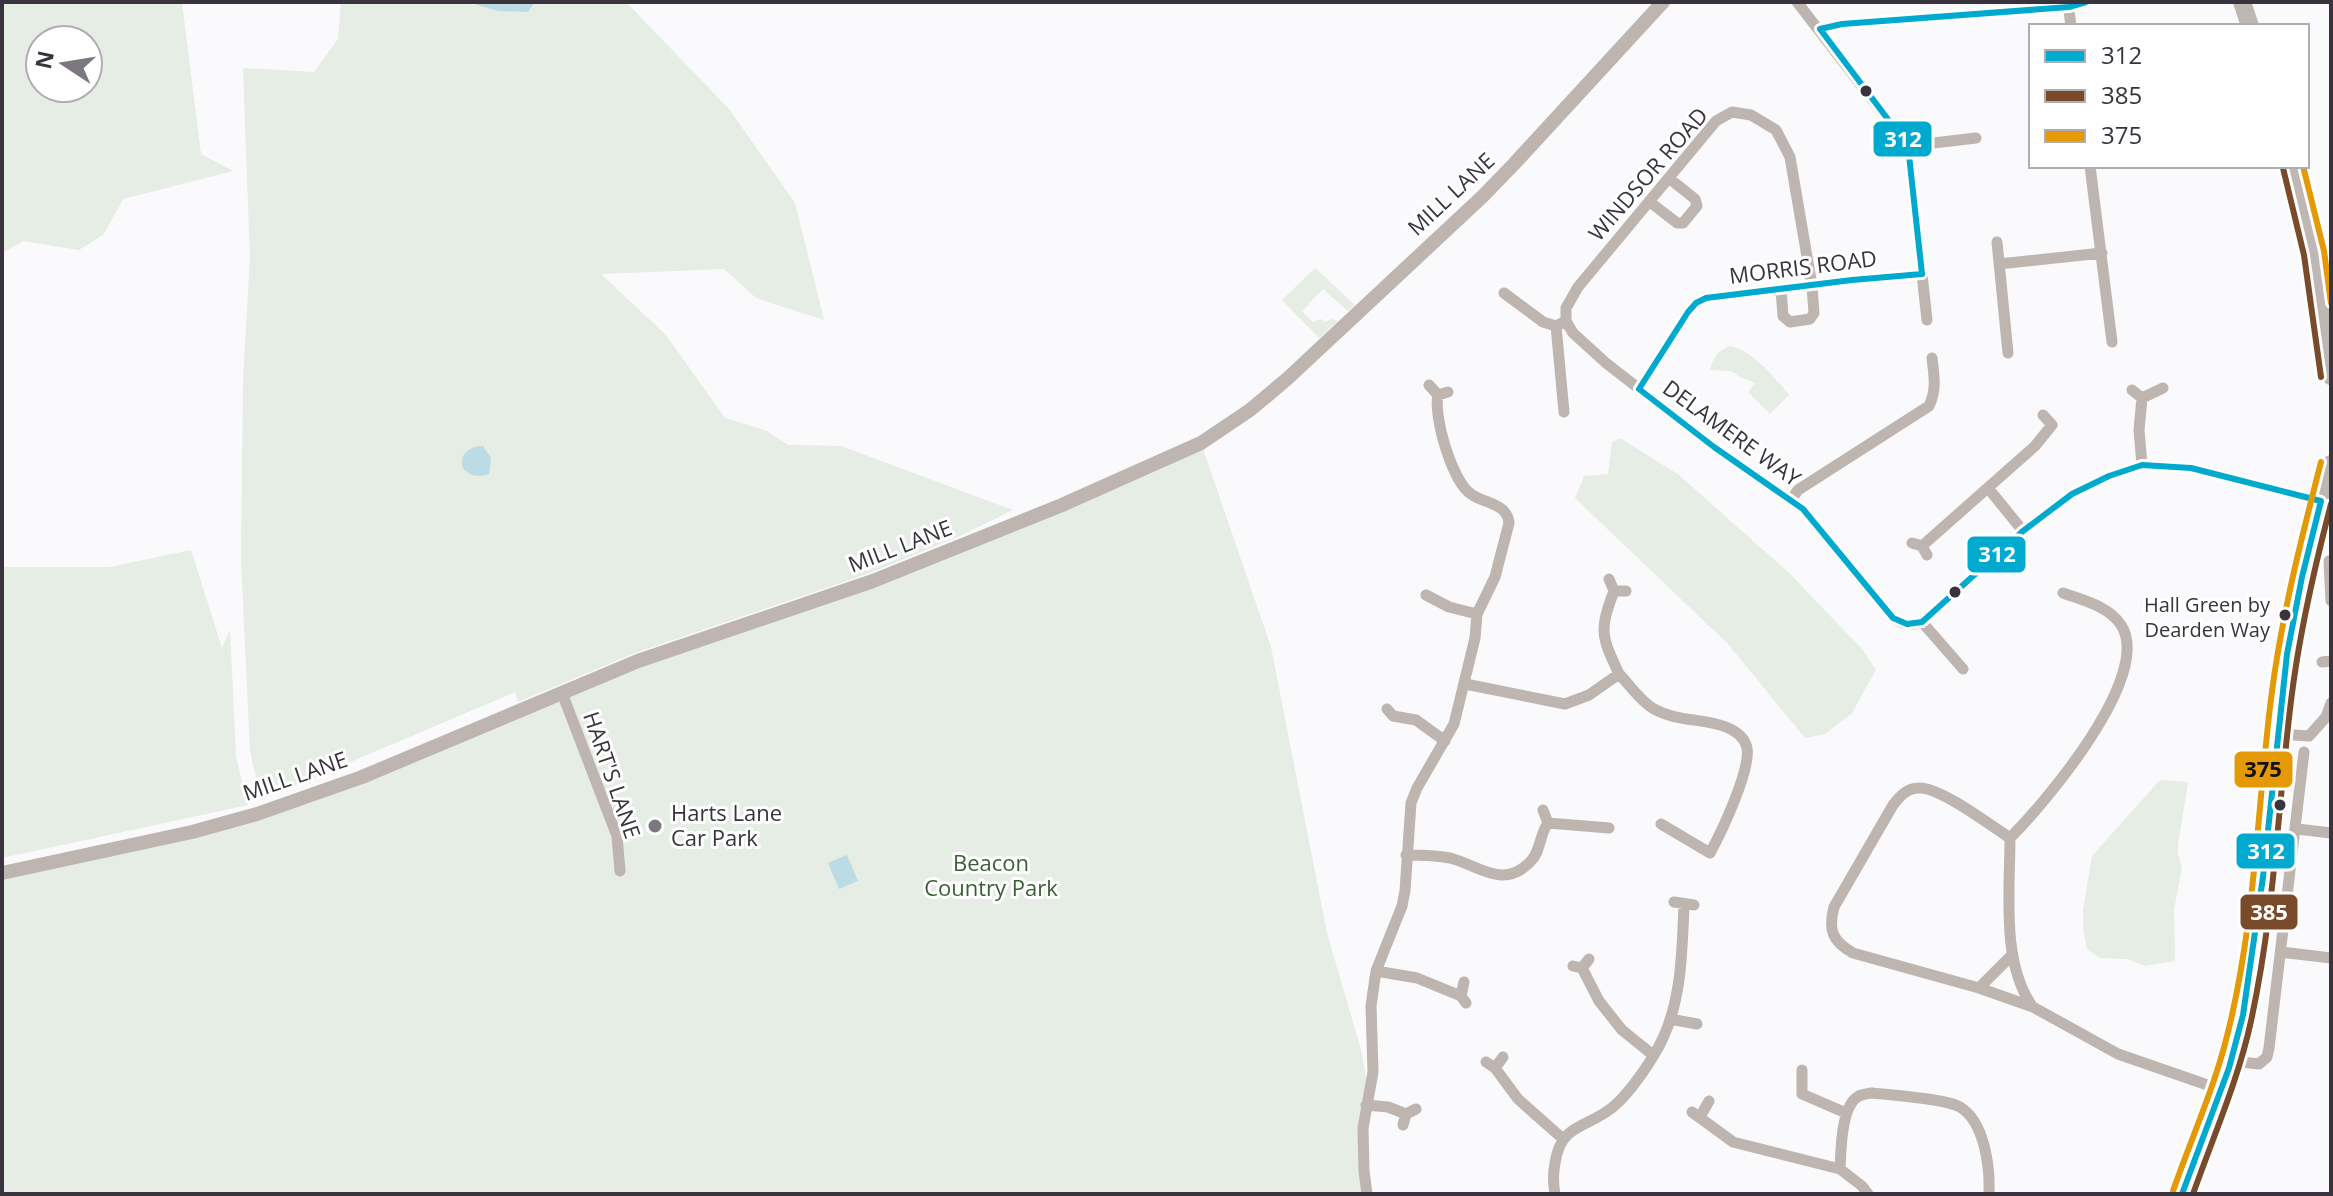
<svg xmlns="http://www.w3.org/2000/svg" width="2333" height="1196" viewBox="0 0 2333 1196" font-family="'Open Sans',sans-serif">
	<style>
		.green { fill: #e5ede4; fill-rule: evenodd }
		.water { fill: #bcdce5 }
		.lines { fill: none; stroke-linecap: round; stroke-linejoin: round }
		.minor { stroke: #beb4b0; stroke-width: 11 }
		.tertiary { stroke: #beb4b0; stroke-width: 14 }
		.primary { stroke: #bfb7b4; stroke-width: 18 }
		.bus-1-casing { stroke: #fff; stroke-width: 12 }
		.bus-2-casing { stroke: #fff; stroke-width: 12 }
		.bus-3-casing { stroke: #fff; stroke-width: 12 }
		.bus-1 { stroke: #00a9ce; stroke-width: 6 }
		.bus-2 { stroke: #7a4b2a; stroke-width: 6 }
		.bus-3 { stroke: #e49a06; stroke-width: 6 }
		.bus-dot { fill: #39333d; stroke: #fff; stroke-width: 3 }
		.poi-dot { fill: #7d7880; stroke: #fff; stroke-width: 3 }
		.labels { text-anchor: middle; stroke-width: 6; stroke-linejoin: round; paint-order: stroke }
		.bus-label { font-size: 20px; fill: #39333d; stroke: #fff; text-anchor: end }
		.street-label { font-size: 22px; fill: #39333d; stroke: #fff }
		.poi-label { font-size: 22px; fill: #39333d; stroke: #fff; text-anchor: start }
		.park-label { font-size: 22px; fill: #3a5f34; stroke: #fff }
		.line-badge { stroke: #fff; stroke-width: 3 }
		.badge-label { font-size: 22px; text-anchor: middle; font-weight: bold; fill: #fff }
		.pale-badge-label { font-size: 22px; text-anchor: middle; font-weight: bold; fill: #111 }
	</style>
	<rect width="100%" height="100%" fill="#faf9fb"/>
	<!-- green -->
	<path class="green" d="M2,2H182L201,154L233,171L123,199L104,234L79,250L24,241L2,253ZM40,40H88V88H40Z
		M341,2H468L471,4L528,12L535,2H626L729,109L795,203L824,320L756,298L724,269L601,274L666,335L725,418L767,431L788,445L841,446L1013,510L962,535L870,573L635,653L518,702L515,692L261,800L250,751L241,561L243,380L250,258L243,68L314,72L338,39Z
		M1315,268L1355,305L1348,311L1323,289L1302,311L1313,322L1321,319L1325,322L1332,319L1338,321L1319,338L1282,300Z
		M1730,346C1751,349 1776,379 1789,395L1770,414L1748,392L1755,383L1740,377L1731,371L1710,370C1714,356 1717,352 1730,346Z
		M1620,438L1679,475L1788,572L1862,649L1876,670L1852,713L1825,734L1805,738L1728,644L1575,498L1584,476L1608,474L1612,442Z
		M1201,443L1271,647L1327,933L1362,1053L1368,1093L1367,1194H2V873L257,814L638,661L873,581Z
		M191,550L222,648L230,630L236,757L248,805L2,858V567H110Z
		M2160,780L2188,782L2178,845V855L2182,867L2174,910L2175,961L2144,966L2128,959L2099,958L2087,949L2083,928V910L2092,856Z"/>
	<!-- water -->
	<path class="water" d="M468,2H535L528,12L498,11Z
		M478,446H483L491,458L489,474C477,478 470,476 462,467C461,454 466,450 478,446Z
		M847,855L858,881L839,889L828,863Z"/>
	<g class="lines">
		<!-- minor -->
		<path class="minor" d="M1797,2L1908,146L1927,320
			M2068,3L2071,26
			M1820,29L1842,24L2069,7L2086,2
			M1908,146L1976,138
			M2090,166L2112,342
			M1650,202L1677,223H1683L1697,206L1695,199L1670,179
			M1997,242L2008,353
			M1999,264L2102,253
			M1504,293L1543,322L1556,326L1566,321L1573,333L1606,363L1714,447L1803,509L1893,618C1903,625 1910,626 1922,622L2023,531L2072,494L2109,476L2142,465L2191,468L2321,501
			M1566,321V308L1578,287L1716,121L1732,112L1751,115L1776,130L1790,157L1812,286L1814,313L1810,319L1790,322L1783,316L1781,289
			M1556,326L1564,412
			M1429,385L1438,395
			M1639,389L1688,312L1696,303L1706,298L1852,280L1922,274
			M2132,390L2142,398
			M2142,465L2139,430L2142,398L2163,388
			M1988,488L2023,531
			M1791,500L1798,490L1929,406C1937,390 1934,375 1932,358
			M1912,543L1922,546L1927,555
			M1922,546L2035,446L2052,425L2043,415
			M2329,561L2331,601
			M1609,579L1614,591H1626
			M1426,595L1449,607L1477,614
			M1922,622L1963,669
			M2322,662L2331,661
			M1619,674C1630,685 1640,701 1654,709C1677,722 1703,718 1726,727C1736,731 1745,738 1747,748C1751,770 1721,833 1710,853L1661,824
			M1465,684L1565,704L1589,695L1619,674C1601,635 1599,631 1614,591
			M562,693L617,836L620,871
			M1387,709L1393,716L1416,720L1445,741
			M2278,734L2309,736L2326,717L2331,703
			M1543,810L1548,823
			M2297,829L2331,833
			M2010,838C1990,825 1940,787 1919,788C1907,788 1900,796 1893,805L1834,907C1828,930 1832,941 1853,953L1979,988L2033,1007L2118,1054L2222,1090
			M1406,855C1421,855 1435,855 1450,858C1478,865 1503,890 1530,862C1541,852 1539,835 1548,823L1609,828
			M1674,902L1694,905
			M2281,952L2331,958
			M1573,966L1582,968L1589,959
			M1582,968L1599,1001L1622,1030L1653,1055
			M1376,971L1417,978L1461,996L1466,1003
			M1979,988L2011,956
			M1461,996L1464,982
			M2032,1006C2001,961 2010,891 2010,838C2045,803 2154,675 2121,625C2109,606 2082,600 2063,593
			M1670,1019L1697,1024
			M2232,1061L2259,1064L2267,1057L2269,1048L2304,752
			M1486,1062L1495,1068L1518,1099L1562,1138
			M1495,1068L1503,1057
			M1802,1070V1094L1846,1113
			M1366,1105L1388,1107L1406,1114
			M1692,1112L1733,1142L1840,1169L1862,1186L1868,1194
			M1700,1117L1709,1101
			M1403,1125L1406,1114L1416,1109
			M1840,1169C1841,1150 1841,1105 1859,1096C1860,1095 1870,1093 1872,1093C1891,1095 1946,1099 1960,1107C1985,1122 1990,1168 1989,1194
			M1367,1194L1364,1171L1363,1128L1373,1072L1371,1006L1376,971L1402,906L1405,891L1411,803L1417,788L1454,724L1475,638L1477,614L1495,577L1509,523C1507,503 1485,504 1471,494C1452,481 1433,416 1438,395L1448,392
			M1555,1194C1553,1184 1553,1174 1555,1163C1561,1123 1586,1129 1613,1107C1630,1093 1654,1058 1663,1038C1682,997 1682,949 1684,905"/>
		<!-- tertiary -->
		<path class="tertiary" d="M2,873L192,832L257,814L362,777L638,661L873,581L1062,505L1201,443L1250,410L1287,379L1483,196L1514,164L1663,2"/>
		<!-- primary -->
		<path class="primary" d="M2242,2L2250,26
			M2293,166L2314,253L2331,376
			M2182,1194C2203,1134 2230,1078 2242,1016C2267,896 2269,774 2287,654C2297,589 2315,527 2331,464"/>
		<!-- bus-1 casing -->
		<g class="bus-1-casing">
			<path id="bus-1" d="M1820,29L1908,146L1922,274
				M1820,29L1842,24L2069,7L2086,2
				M1639,389L1714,447L1803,509L1893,618L1907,624L1922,622L2023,531L2072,494L2109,476L2142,465L2191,468L2321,501
				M1639,389L1688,312L1696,303L1706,298L1852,280L1922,274
				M2182,1194L2229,1068L2243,1015L2263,877L2287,654L2302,577L2321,501"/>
		</g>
		<!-- bus-2 casing -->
		<g class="bus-2-casing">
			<path id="bus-2" d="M2283,168L2304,255L2321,377
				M2193,1194C2213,1137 2238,1081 2251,1021C2274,916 2278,807 2291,701C2299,634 2314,569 2331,504"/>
		</g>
		<!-- bus-3 casing -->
		<g class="bus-3-casing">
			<path id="bus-3" d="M2303,166L2324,251L2331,303
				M2173,1191C2191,1139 2214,1089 2227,1036C2255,926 2257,811 2271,699C2281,618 2301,540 2321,462"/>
		</g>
		<!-- bus-1 -->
		<use href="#bus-1" class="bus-1"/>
		<!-- bus-2 -->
		<use href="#bus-2" class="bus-2"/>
		<!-- bus-3 -->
		<use href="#bus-3" class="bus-3"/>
	</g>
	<!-- markers -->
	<g class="bus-dot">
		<circle cx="1866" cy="91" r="7"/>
		<circle cx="1955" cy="592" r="7"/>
		<circle cx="2285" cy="615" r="7"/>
		<circle cx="2280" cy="805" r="7"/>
	</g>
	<circle class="poi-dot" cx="655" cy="826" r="8"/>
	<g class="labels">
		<!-- bus labels -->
		<g class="bus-label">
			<text x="2270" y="612">Hall Green by<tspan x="2270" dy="25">Dearden Way</tspan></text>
		</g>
		<!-- street labels -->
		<g class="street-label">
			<text transform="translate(1648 174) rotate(-49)" y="8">WINDSOR ROAD</text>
			<text transform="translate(1451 194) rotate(-43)" y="8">MILL LANE</text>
			<text transform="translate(1803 267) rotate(-7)" y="8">MORRIS ROAD</text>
			<text transform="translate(1732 433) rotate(36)" y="8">DELAMERE WAY</text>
			<text transform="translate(900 546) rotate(-21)" y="8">MILL LANE</text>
			<text transform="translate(612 775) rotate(71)" y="8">HART'S LANE</text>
			<text transform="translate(295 776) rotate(-19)" y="8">MILL LANE</text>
		</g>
		<!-- poi labels -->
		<g class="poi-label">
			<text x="671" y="821">Harts Lane<tspan x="671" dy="25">Car Park</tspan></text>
		</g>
		<!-- park labels -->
		<g class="park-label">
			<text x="991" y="871">Beacon<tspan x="991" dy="25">Country Park</tspan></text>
		</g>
	</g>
	<g class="line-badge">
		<rect x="1872" y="120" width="61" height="38" rx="8" fill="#00a9ce"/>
		<rect x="1966" y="535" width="61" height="39" rx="8" fill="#00a9ce"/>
		<rect x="2233" y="750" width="61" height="39" rx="8" fill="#e49a06"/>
		<rect x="2235" y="832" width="61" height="38" rx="8" fill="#00a9ce"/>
		<rect x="2239" y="893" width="60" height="38" rx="8" fill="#7a4b2a"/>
	</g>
	<g class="badge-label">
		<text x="1903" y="147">312</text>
		<text x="1997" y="562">312</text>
		<text x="2266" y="859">312</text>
		<text x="2269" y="920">385</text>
	</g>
	<g class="pale-badge-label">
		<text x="2263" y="777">375</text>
	</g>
	<!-- border -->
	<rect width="2333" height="1196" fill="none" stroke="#39333d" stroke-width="8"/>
	<!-- legend -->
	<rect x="2029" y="24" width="280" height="144" fill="#ffffff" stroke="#b0adb1" stroke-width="2"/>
	<rect x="2045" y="50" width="40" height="12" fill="#00a9ce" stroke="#b0adb1" stroke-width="2"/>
	<text x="2101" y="64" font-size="24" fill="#39333d">312</text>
	<rect x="2045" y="90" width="40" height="12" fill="#7a4b2a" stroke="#b0adb1" stroke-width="2"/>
	<text x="2101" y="104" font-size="24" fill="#39333d">385</text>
	<rect x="2045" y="130" width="40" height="12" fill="#e49a06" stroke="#b0adb1" stroke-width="2"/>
	<text x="2101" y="144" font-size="24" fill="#39333d">375</text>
	<!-- north arrow -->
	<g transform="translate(64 64) rotate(282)"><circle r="38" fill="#ffffff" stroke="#b0adb1" stroke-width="2"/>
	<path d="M0-6L14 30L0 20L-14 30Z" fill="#7d7880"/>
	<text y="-12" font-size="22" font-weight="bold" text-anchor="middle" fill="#39333d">N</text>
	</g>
</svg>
